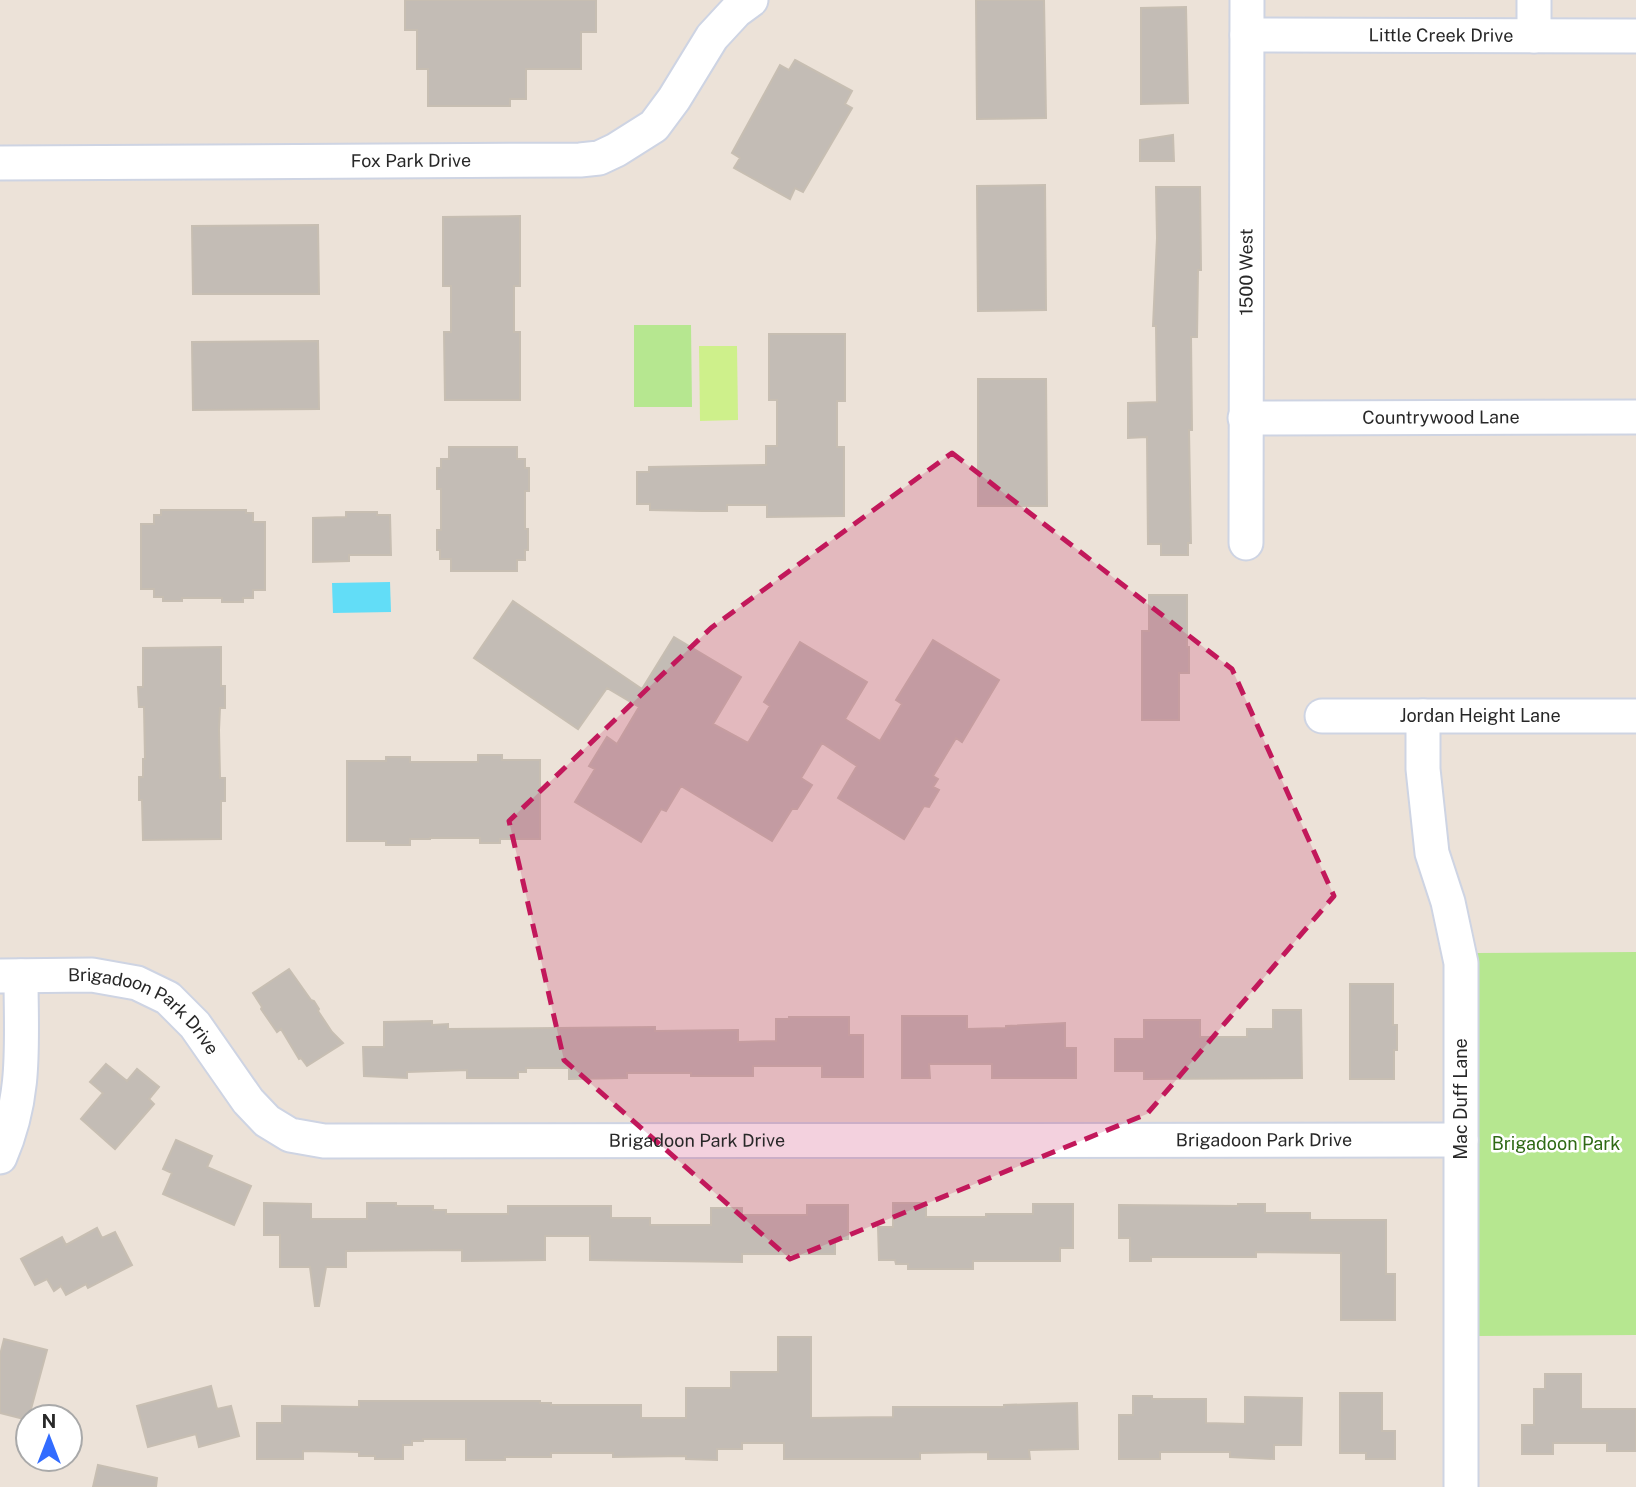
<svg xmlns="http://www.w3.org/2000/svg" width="1636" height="1487" viewBox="0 0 1636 1487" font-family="'Public Sans',sans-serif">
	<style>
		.green { fill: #b6e790 }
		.pitch { fill: #cef08b }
		.water { fill: #62ddf7 }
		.building { fill: #c3bcb5; stroke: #c7beb2; stroke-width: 2 }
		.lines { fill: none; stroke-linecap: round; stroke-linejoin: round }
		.minor-casing { stroke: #ced4e3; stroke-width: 37 }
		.minor { stroke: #fff; stroke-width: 33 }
		.marked { fill: #c2185b; fill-opacity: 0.2; stroke: #c2185b; stroke-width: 5; stroke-dasharray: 14 9; stroke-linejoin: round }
		.labels { text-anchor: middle; stroke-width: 5; stroke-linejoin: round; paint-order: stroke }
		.street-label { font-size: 18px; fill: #282828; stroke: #fff }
		.park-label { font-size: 18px; fill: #2e6914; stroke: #fff }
	</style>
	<rect width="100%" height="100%" fill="#ece2d8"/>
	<!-- green -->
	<path class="green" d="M634,325H691L692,407H634Z
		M1636,952V1335L1475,1336L1476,953Z"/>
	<!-- pitch -->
	<path class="pitch" d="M699,346H737L738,420L700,421Z"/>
	<!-- water -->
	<path class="water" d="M390,582L391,612L333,613L332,583Z"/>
	<!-- building -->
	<path class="building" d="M405,0H596V32H581V69H526V99H510V106H428V69H417V30H405Z
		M976,0H1044L1046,118L977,119Z
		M1186,7L1188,103L1141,104V8Z
		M795,60L852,91L845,104L852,108L803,192L795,188L790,199L734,168L740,158L732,153L780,65L789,70Z
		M1173,135L1174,161H1140V140Z
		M1045,185L1046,310L978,311L977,186Z
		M1156,187H1200L1201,270H1198L1197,337H1191L1192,430H1189L1191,543H1188V555H1161V544H1148L1147,437L1128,438V403L1157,402L1156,326H1153L1157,238Z
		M520,216V286H514V332H520V400H445L444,332H451V286H443V217Z
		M318,225L319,294H193L192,226Z
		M769,334H845V401H837V447H844V516L767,517V505H727V511H702L650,510V504H637V472H649V467L766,465V446H777V400H769Z
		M318,341L319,409L193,410L192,342Z
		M978,379H1046L1047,506H978Z
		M449,447H517V459H525V468H529V491H525V529H528V550H525V560H517V571H451V559H440V550H437V530H441V489H437V468H441V459H449Z
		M161,510H246V513H253V522H265V590H253V598H243V602H222V598H182V601H163V597H154V589H141V524H154V515H161Z
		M346,512H377V515H390L391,555H349V561L313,562V518L346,517Z
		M1149,595H1187V647H1189V673H1179V720H1142V631H1149Z
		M513,601L642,689L674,637L741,677L713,724L748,743L770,706L764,702L800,642L867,682L845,719L880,741L902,704L896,700L933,640L999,680L962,742L956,738L933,776L938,779L933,787L939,790L929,807L924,806L904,839L838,798L857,766L822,743L801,778L812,785L797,809H792L772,841L681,786L666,811L661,809L641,842L575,802L595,769L589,766L607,737L617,744L639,707L607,688L578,729L474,658Z
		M221,647V686H225V708H220L219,730L220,778H225V801H221V839L143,840L142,800H139V777H143V759H145L144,707H139L138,687H143V648Z
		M478,755H502V760H540V839H500V843H480V838H430V839H410V845H386V841H347V761H386V757H410V762H478Z
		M289,969L311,1000L314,1001L319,1009L318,1011L332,1032L343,1043L307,1066L301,1058L299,1059L281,1029L277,1032L261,1009L262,1007L253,993Z
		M1350,984H1393V1025H1397V1050H1394V1079H1350Z
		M1273,1010H1301L1302,1078L1144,1079V1071H1115V1039H1144V1020H1200V1037H1247V1029H1273Z
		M902,1016H967V1029L1006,1028V1026L1065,1023V1048H1076V1078H992V1064H929L930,1078H902Z
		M789,1017H849V1035H863V1077H822V1066H753V1076H691V1073H627V1078L569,1079V1068H526V1072H518V1078H467V1070L407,1072V1078L364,1076L363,1047H384V1022L432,1021V1025L448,1024V1029L655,1027V1031L738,1030V1042L776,1041V1019H789Z
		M106,1064L127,1081L137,1069L159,1087L149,1099L154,1104L115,1149L81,1119L103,1093L90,1082Z
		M176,1140L212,1156L207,1167L251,1186L234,1225L163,1194L172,1173L163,1169Z
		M264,1203L311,1204V1219H367V1203H396V1206H433V1210H446V1214H508V1206H611V1218H650V1225H711V1208H742V1215H807V1205H848V1239H835V1254H742V1262L590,1260V1236H545V1260L462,1261V1250L346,1251V1267H326L319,1306H315L310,1267H280V1235H264Z
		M893,1203H926V1217H986V1214H1033V1204H1073V1248H1060V1261H973V1269H908V1264H896L895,1260H879L878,1227H893Z
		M1238,1204H1265V1213H1310V1220H1386V1274H1395V1320H1341V1253L1256,1252V1257H1151V1261H1130V1238H1119V1205L1238,1206Z
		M97,1228L102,1238L115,1232L132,1265L88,1288L86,1284L66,1295L61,1286L54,1291L47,1279L35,1285L21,1259L62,1237L66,1245Z
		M778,1337H811V1418L893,1417V1407H1004V1405L1077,1403L1078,1449L1029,1450L1030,1459H988V1452L920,1453V1459H784V1443H742V1449H717V1460L686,1459V1456L613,1457V1453H551V1457H505V1460H466V1439H423V1441H412V1445H403V1459H375V1456H359V1452L303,1451V1459H257V1423H282V1406L359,1407V1401H540V1403H551V1405H641V1418H686V1388H731V1372H778Z
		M4,1339L47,1350L28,1420L0,1413V1355Z
		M1545,1374H1581V1409H1636V1451H1607V1443H1553V1454H1522V1425H1534V1389H1545Z
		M211,1386L217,1409L231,1406L239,1436L199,1447L196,1434L148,1447L137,1406Z
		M1340,1393H1382V1431H1395V1459H1366V1453H1340Z
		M1133,1396H1152V1399H1206V1423L1245,1424V1397L1302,1398L1301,1445H1274V1459L1230,1457V1452H1160V1459H1119V1415H1133Z
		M98,1465L157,1478L156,1487H93Z"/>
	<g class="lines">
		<!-- minor casing -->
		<g class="minor-casing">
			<g id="minor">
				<path d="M1534,0V36"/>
				<path id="s1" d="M1247,35L1636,36"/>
				<path id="s2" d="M0,163L580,160L599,158L616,150L654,126L674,99L712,37L736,11L751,0"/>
				<path id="s3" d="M1245,418L1636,417"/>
				<path id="s4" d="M1246,543L1247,0"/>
				<path id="s5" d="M1322,716H1636"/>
				<path d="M1423,716V769L1432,853L1448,902L1461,963V1487"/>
				<path id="s6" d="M0,976L92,975L137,983L168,998L195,1025L248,1101L267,1121L290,1135L324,1141L1461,1140"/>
				<path d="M0,1157C27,1095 21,1042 21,976"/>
			</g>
		</g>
		<!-- minor -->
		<use href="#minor" class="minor"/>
	</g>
	<!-- marked area -->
	<path class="marked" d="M952,453L1232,669L1334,896L1147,1114L790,1259L564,1060L509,821L711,628Z"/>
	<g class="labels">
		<!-- street labels -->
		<g class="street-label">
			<text dy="6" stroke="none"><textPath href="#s1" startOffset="194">Little Creek Drive</textPath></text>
			<text dy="6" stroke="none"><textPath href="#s2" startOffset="411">Fox Park Drive</textPath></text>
			<text dy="6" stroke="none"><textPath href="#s4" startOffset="271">1500 West</textPath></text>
			<text dy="6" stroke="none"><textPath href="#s3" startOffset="196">Countrywood Lane</textPath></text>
			<text dy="6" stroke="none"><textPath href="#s5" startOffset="158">Jordan Height Lane</textPath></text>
			<text dy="6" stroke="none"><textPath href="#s6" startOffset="156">Brigadoon Park Drive</textPath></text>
			<text transform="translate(1461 1099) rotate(-90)" y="6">Mac Duff Lane</text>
			<text dy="6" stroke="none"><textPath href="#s6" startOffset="1332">Brigadoon Park Drive</textPath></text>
			<text dy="6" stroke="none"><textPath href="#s6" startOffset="765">Brigadoon Park Drive</textPath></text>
		</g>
		<!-- park labels -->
		<g class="park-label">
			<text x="1556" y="1150">Brigadoon Park</text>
		</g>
	</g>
	<!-- north arrow -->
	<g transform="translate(49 1438)"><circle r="33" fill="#ffffff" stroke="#a9a9a9" stroke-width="2"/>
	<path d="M0-5L12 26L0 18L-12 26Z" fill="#326cff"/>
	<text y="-10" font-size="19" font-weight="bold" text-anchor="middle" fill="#282828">N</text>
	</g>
</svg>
